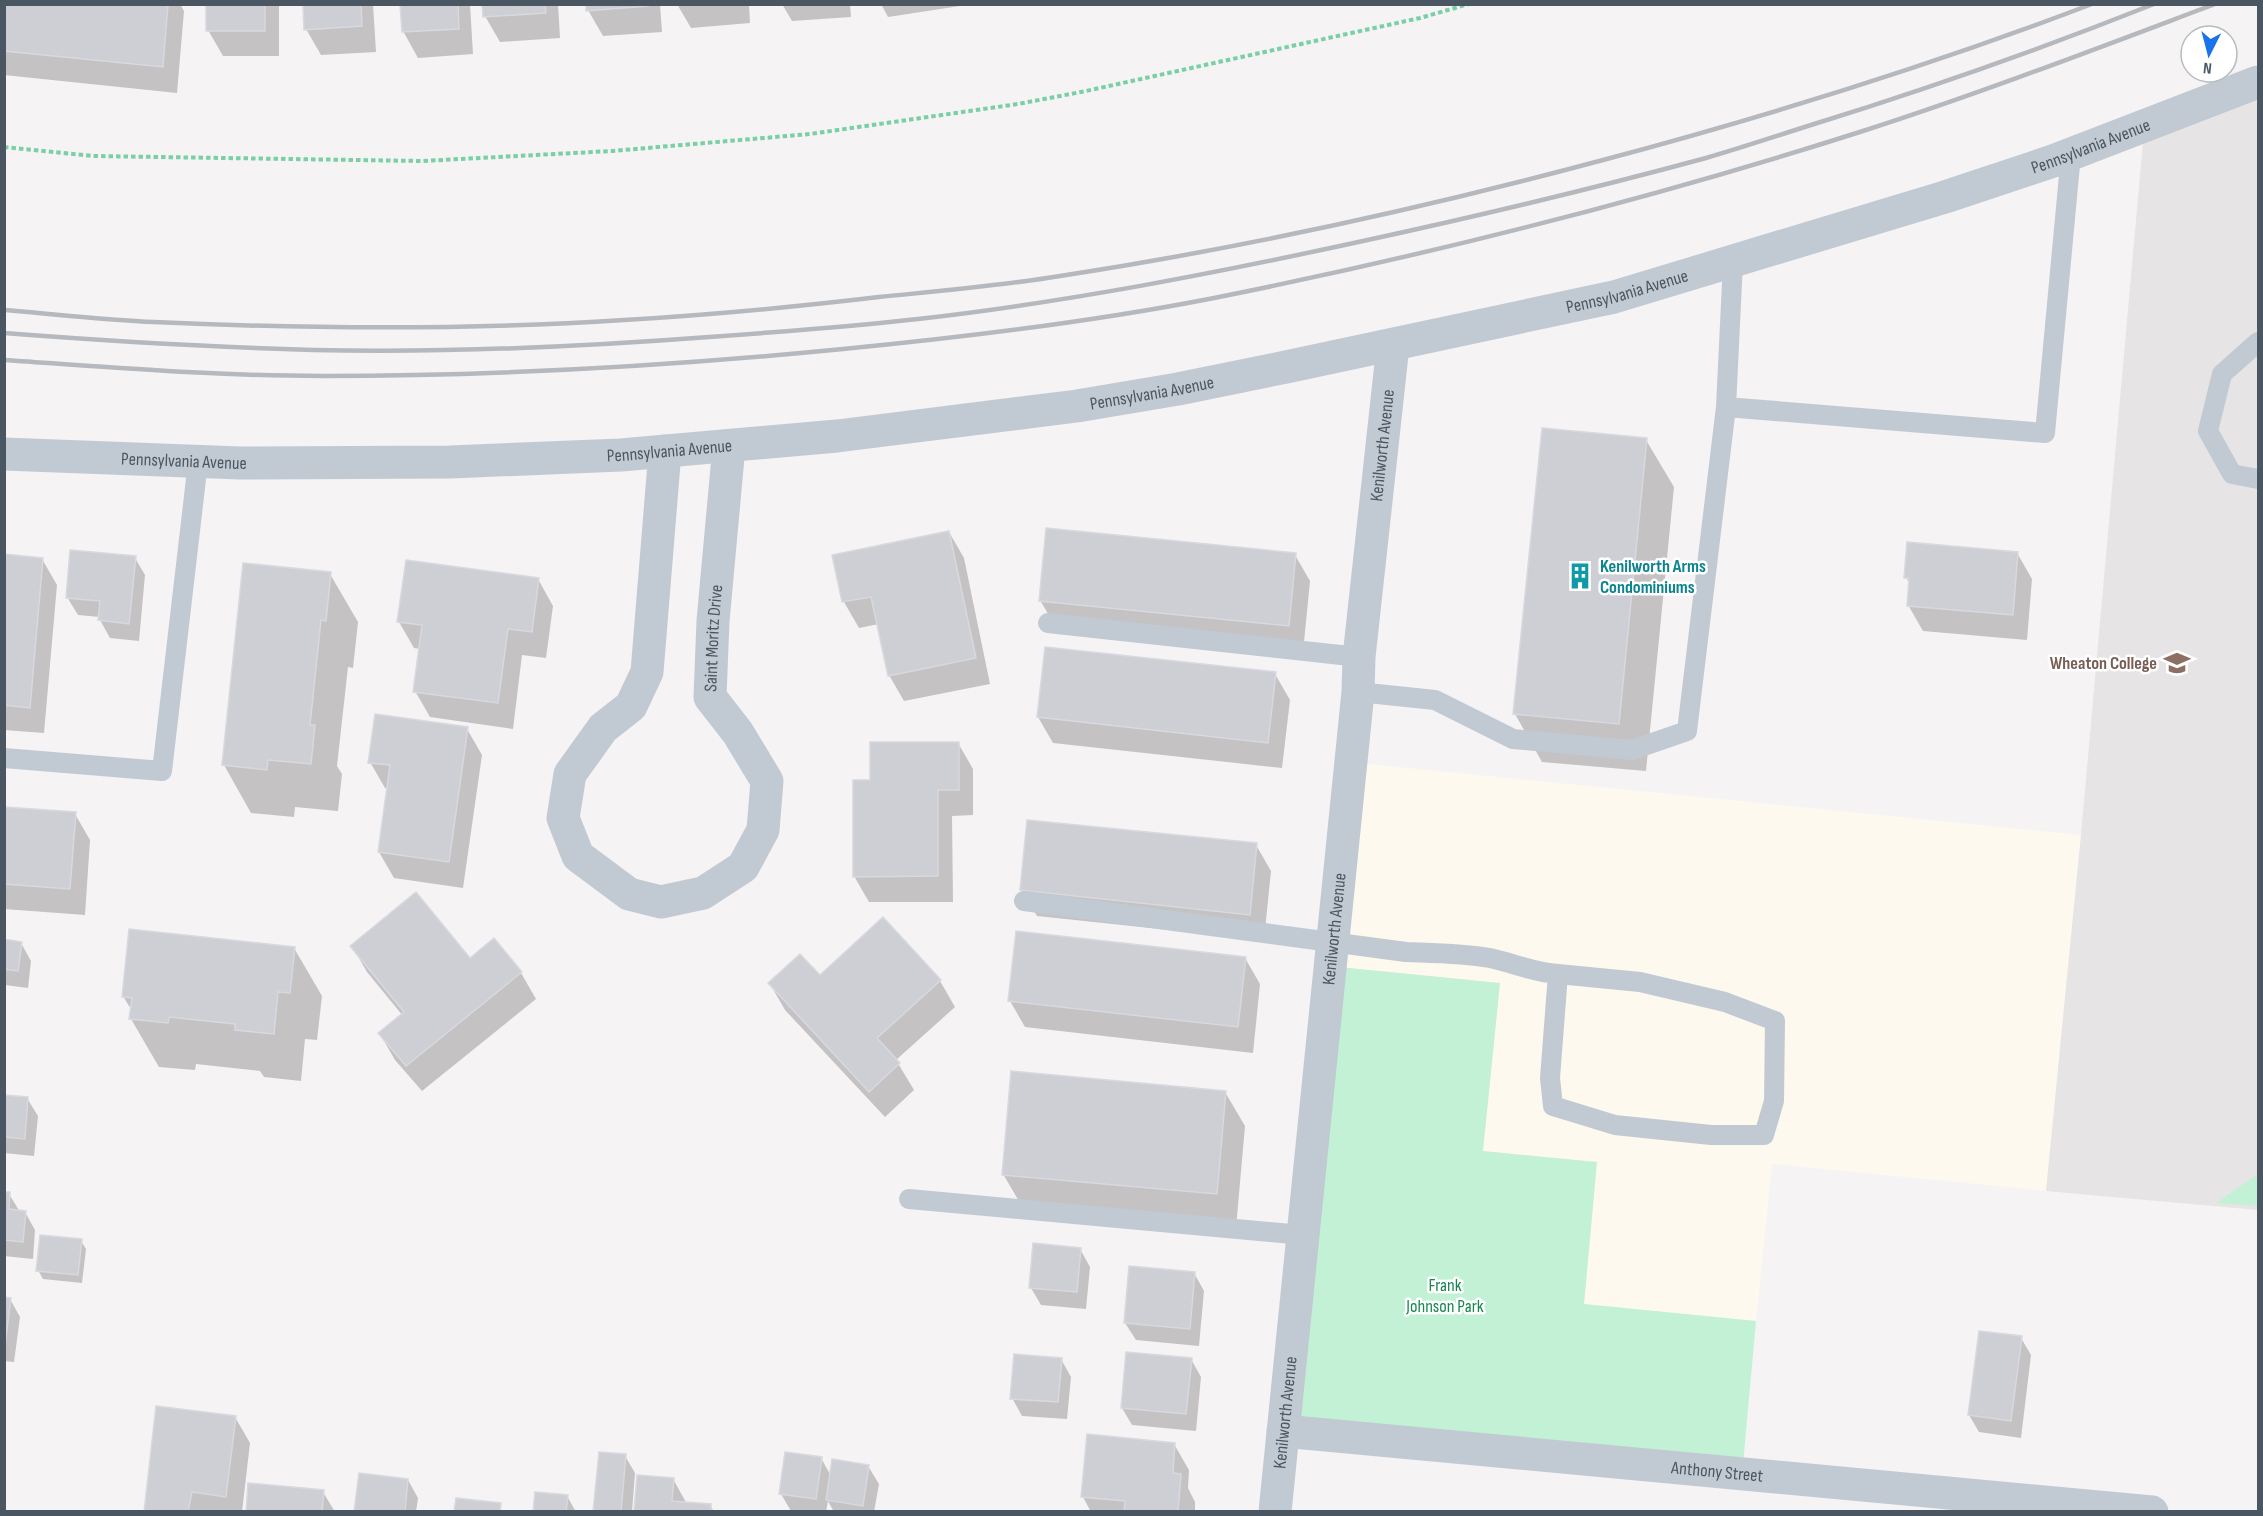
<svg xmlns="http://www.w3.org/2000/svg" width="2263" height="1516" viewBox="0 0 2263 1516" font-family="'Sofia Sans Condensed',sans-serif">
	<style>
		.commercial { fill: #fdf9ef }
		.education { fill: #e6e4e5 }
		.green { fill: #c3f1d5 }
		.shadow { fill: #0003 }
		.building { fill: #cdcfd5; stroke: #d7d9de; stroke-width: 1.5 }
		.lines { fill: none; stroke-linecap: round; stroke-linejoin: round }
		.path { stroke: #7ad0a6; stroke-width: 4; stroke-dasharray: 4.5 3; stroke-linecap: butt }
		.service { stroke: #c1cad2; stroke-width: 20 }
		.minor { stroke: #c1cad2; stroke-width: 33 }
		.tertiary { stroke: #c1cad2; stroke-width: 33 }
		.rail { stroke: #b5b8bd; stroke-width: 4.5 }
		.labels { text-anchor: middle; stroke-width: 5; stroke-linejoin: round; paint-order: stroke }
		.street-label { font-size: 18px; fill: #4a5661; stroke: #fff }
		.culture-label { font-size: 18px; font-weight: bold; fill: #0d838f; stroke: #fff; text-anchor: start }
		.education-label { font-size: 18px; font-weight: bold; fill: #785e54; stroke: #fff; text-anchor: end }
		.park-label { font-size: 18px; fill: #17864f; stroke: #fff }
	</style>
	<rect width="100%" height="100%" fill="#f5f3f3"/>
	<!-- commercial -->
	<path class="commercial" d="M1359,763L2081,835L2046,1191L1772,1164L1756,1321L1584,1304L1597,1162L1483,1151L1500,983L1339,967Z"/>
	<!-- education -->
	<path class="education" d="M2258,98V1210L2046,1191L2081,835L2143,142Z"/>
	<!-- green -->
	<path class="green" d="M1339,967L1500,983L1483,1151L1597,1162L1584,1304L1756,1321L1743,1464L1294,1421Z
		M2258,1174V1206L2216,1203Z"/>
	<!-- shadow -->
	<path class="shadow" d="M4,4H180L184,11L177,93L4,75Z
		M208,4H279V56H223L208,30Z
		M305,4H373L376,52L321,55L306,29Z
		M402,4H470L473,54L418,58L403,31Z
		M484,4H558L560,38L500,42L485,16Z
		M587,4H660L662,32L603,36L588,10Z
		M677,4H749L750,23L691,28Z
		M782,4H850L851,17L792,21Z
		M881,4H973L888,17Z
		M1646,440L1674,487L1646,771L1542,762L1515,714Z
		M949,532L964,558L990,684L904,701L889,675L879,624L859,628L844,602L834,556Z
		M2017,553L2032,579L2027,640L1923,631L1908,605L1910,585L1906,577Z
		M1295,555L1310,581L1303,652L1055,626L1040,600Z
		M4,556L42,559L57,585L44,733L4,730Z
		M135,558L145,575L139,641L110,638L100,620V617L78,615L67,597Z
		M330,574L358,622L353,668L348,667L337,766L342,774L338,811L295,807L294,817L251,813L224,765Z
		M538,579L553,606L546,658L522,655L513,729L430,717L415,691L420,649L414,648L399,622Z
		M1275,674L1290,700L1282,768L1053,743L1038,717Z
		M467,729L482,755L463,888L394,878L379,852L388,789L385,788L370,762Z
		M958,743L973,769V815L952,816L953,902H869L854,876L872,782Z
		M4,808L75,814L90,840L85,915L4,909Z
		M1256,845L1271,871L1264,940L1037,916L1022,890Z
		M494,940L521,973L536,999L422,1091L395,1060L380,1034L403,1016L367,972L352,946L470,960Z
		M4,941L21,943L31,961L28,988L5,985L4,989Z
		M294,948L322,996L317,1040L305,1039L301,1081L264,1077L260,1071L196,1064L195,1070L159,1067L131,1019L132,1011L123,996Z
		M1245,958L1260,984L1253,1053L1025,1027L1010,1001Z
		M820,977L940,981L955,1007L896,1060L914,1090L885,1117L785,1010L770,984Z
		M1225,1092L1245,1126L1236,1228L1023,1208L1003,1174Z
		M4,1096L27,1098L38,1116L34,1156L4,1153Z
		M4,1193L9,1194L20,1212H25L35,1230L33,1259L4,1256Z
		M81,1241L86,1249L82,1283L43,1279L38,1270Z
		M1080,1249L1090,1267L1086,1309L1041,1305L1031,1288Z
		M1194,1273L1204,1291L1199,1346L1136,1340L1125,1323Z
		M4,1299H10L20,1317L14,1362L4,1361Z
		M2021,1338L2031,1355L2021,1438L1979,1432L1969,1415Z
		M1061,1359L1071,1377L1067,1419L1022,1416L1012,1398Z
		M1191,1359L1201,1377L1196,1431L1132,1425L1122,1408Z
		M235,1417L250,1443L242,1512H146Z
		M1174,1444L1189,1470L1188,1488L1195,1502V1512H1091L1083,1497Z
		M625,1456L635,1473L632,1512H595Z
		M821,1458L831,1476L868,1466L879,1484L874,1512H834L828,1501L826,1512L791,1511L781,1494Z
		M673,1479L687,1504L710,1505L714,1512H636Z
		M408,1480L418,1498L416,1512H355Z
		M323,1492L335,1512H247Z
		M567,1496L576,1512H535Z"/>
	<!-- building -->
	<path class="building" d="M4,4H168L163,67L4,51Z
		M206,4H265V31H206Z
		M303,4H361L362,26L304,30Z
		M400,4H458L459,29L402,32Z
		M482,4H545L546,13L483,17Z
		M586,4H648V6L586,11Z
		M1542,428L1647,438L1619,724L1513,714Z
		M1046,528L1296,553L1289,626L1039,601Z
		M949,531L976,658L888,676L871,597L842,602L832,555Z
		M1907,542L2018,552L2013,615L1907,606L1909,578H1904Z
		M70,550L136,556L129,624L98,620L100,601L66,598Z
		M4,554L43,558L30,708L4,705Z
		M406,560L539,578L532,632L508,629L498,703L413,692L422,625L397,622Z
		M243,563L331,572L326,621L321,620L310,725H315L311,764L268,760L267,770L222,765Z
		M1045,647L1276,672L1268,743L1037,717Z
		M375,714L468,727L449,862L378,852L390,765L368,763Z
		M870,742H959V790H938V876L853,877V780H870Z
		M4,807L76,812L70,889L4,884Z
		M1027,820L1257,843L1250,915L1020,890Z
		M416,892L470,958L494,938L522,972L406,1066L378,1033L404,1012L350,946Z
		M883,917L941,980L877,1038L900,1063L869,1092L768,983L800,954L820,975Z
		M129,929L295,947L290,993L278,992L274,1034L235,1030V1024L169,1017L168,1023L129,1019L132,998L122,997Z
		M1016,931L1246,957L1238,1027L1008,1001Z
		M4,939L22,942L18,971L4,969Z
		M1011,1071L1226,1091L1217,1194L1002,1175Z
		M4,1095L28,1097L25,1139L4,1137Z
		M4,1192H10L9,1209L26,1211L23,1242L4,1240Z
		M40,1235L82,1239L78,1275L36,1271Z
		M1033,1243L1081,1248L1077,1292L1029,1288Z
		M1129,1266L1195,1272L1190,1329L1124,1323Z
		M4,1297L11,1298L5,1345H4Z
		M1979,1331L2022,1336L2011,1421L1968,1415Z
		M1126,1352L1192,1358L1186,1414L1121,1408Z
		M1014,1354L1062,1358L1058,1402L1010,1399Z
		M156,1406L236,1416L226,1497L192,1492L188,1512H144Z
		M1087,1434L1175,1443L1173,1473L1181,1474L1178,1512H1124L1125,1501L1081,1497Z
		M599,1452L626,1454L621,1512H593Z
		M785,1452L822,1457L816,1499L779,1494Z
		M832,1459L869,1465L863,1506L826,1500Z
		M359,1473L408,1479L405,1512H354Z
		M637,1475L674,1478L672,1501L711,1504V1512H634Z
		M248,1483L324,1490L322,1512H246Z
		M535,1492L568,1495L566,1512H533Z
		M456,1498L501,1503L500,1512H454Z"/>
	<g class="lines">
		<!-- path -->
		<path class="path" d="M4,147L93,156L422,161L612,151L810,134L1018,104L1086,91L1420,18L1469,4"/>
		<!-- service -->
		<path class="service" d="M2258,342L2222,374L2208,431L2232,474L2258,479
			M1726,407L1733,262
			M1048,623L1359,657
			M1358,692L1435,700L1513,739L1632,750L1687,731L1726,407L2045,433L2071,154
			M4,758L162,771L198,462
			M1024,901L1406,952C1434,953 1462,953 1490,958C1513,963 1535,973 1558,974L1640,982L1725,1002L1775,1021L1774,1101L1764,1135H1711L1615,1125L1553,1106L1550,1078L1558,974
			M909,1199L1303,1235"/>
		<!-- minor -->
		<g class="minor">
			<path id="s1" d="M665,451L647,672L631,706L603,728L570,774L563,818L578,856L629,894L661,902L703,893L743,867L763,830L767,781L738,733L710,697L713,621L729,446"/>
			<path id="s2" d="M1283,1431L2152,1512"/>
			<path id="s3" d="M1275,1512L1358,692L1359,657L1393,345"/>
		</g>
		<!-- tertiary -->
		<path class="tertiary" id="s4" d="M4,454L240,463L450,462L621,455L837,436L1077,406L1178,389L1286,367L1614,297L1945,197L2053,161L2258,82"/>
		<!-- rail -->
		<path class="rail" d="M4,310C54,314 104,320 154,322C309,329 469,330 624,320C709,315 794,307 879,297C939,291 1000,286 1060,276C1243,248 1424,208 1603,160C1768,116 1932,65 2092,4
			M4,333C107,341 210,347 313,350C445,353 578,347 709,337C779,332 849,327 918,319C1068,302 1216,273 1363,241C1478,216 1592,189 1706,158C1741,148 1776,136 1811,125C1927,89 2041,49 2154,4
			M4,360C110,367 216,376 322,376C496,376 670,366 843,349C967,337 1092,322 1214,298C1433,254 1650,199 1863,131C1981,93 2098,48 2215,4"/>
	</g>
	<!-- icons -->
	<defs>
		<g id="building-bare" transform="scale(2.07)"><path d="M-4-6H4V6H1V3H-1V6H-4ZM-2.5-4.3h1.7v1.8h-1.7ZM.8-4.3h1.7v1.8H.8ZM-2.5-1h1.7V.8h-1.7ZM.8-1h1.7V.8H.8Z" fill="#0f9aa8" stroke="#fff" stroke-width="2.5" paint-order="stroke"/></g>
		<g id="university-bare" transform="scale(2.07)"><path d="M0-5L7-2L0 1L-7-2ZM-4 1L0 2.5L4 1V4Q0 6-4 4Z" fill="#8d6e63" stroke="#fff" stroke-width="2.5" paint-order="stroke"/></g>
	</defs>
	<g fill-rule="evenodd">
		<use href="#building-bare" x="1580" y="576"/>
		<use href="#university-bare" x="2177" y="663"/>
	</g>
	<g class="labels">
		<!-- street labels -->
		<g class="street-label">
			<text dy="6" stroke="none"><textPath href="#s4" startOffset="2124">Pennsylvania Avenue</textPath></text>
			<text dy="6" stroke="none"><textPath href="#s4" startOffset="1638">Pennsylvania Avenue</textPath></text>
			<text dy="6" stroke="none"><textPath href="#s4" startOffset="1152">Pennsylvania Avenue</textPath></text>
			<text dy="6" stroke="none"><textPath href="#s3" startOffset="1072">Kenilworth Avenue</textPath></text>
			<text dy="6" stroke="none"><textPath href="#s4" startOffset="666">Pennsylvania Avenue</textPath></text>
			<text dy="6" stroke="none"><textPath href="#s4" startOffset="180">Pennsylvania Avenue</textPath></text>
			<text dy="6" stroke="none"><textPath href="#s1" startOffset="876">Saint Moritz Drive</textPath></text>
			<text dy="6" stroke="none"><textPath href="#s3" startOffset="586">Kenilworth Avenue</textPath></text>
			<text dy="6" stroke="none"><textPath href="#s3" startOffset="100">Kenilworth Avenue</textPath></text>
			<text dy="6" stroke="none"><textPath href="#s2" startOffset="436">Anthony Street</textPath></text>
		</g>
		<!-- culture labels -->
		<g class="culture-label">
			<text x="1600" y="572">Kenilworth Arms<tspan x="1600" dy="21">Condominiums</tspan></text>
		</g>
		<!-- education labels -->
		<g class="education-label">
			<text x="2157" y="669">Wheaton College</text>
		</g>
		<!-- park labels -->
		<g class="park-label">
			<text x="1445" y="1291">Frank<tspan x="1445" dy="21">Johnson Park</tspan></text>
		</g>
	</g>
	<!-- border -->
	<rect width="2263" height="1516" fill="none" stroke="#4a5661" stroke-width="12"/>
	<!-- north arrow -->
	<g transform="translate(2209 54) rotate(186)"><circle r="28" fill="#ffffff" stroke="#b7bbc0" stroke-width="1.5"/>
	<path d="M0-4.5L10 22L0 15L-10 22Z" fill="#1a73e8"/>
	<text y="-9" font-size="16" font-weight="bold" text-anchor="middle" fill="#4a5661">N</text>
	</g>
</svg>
